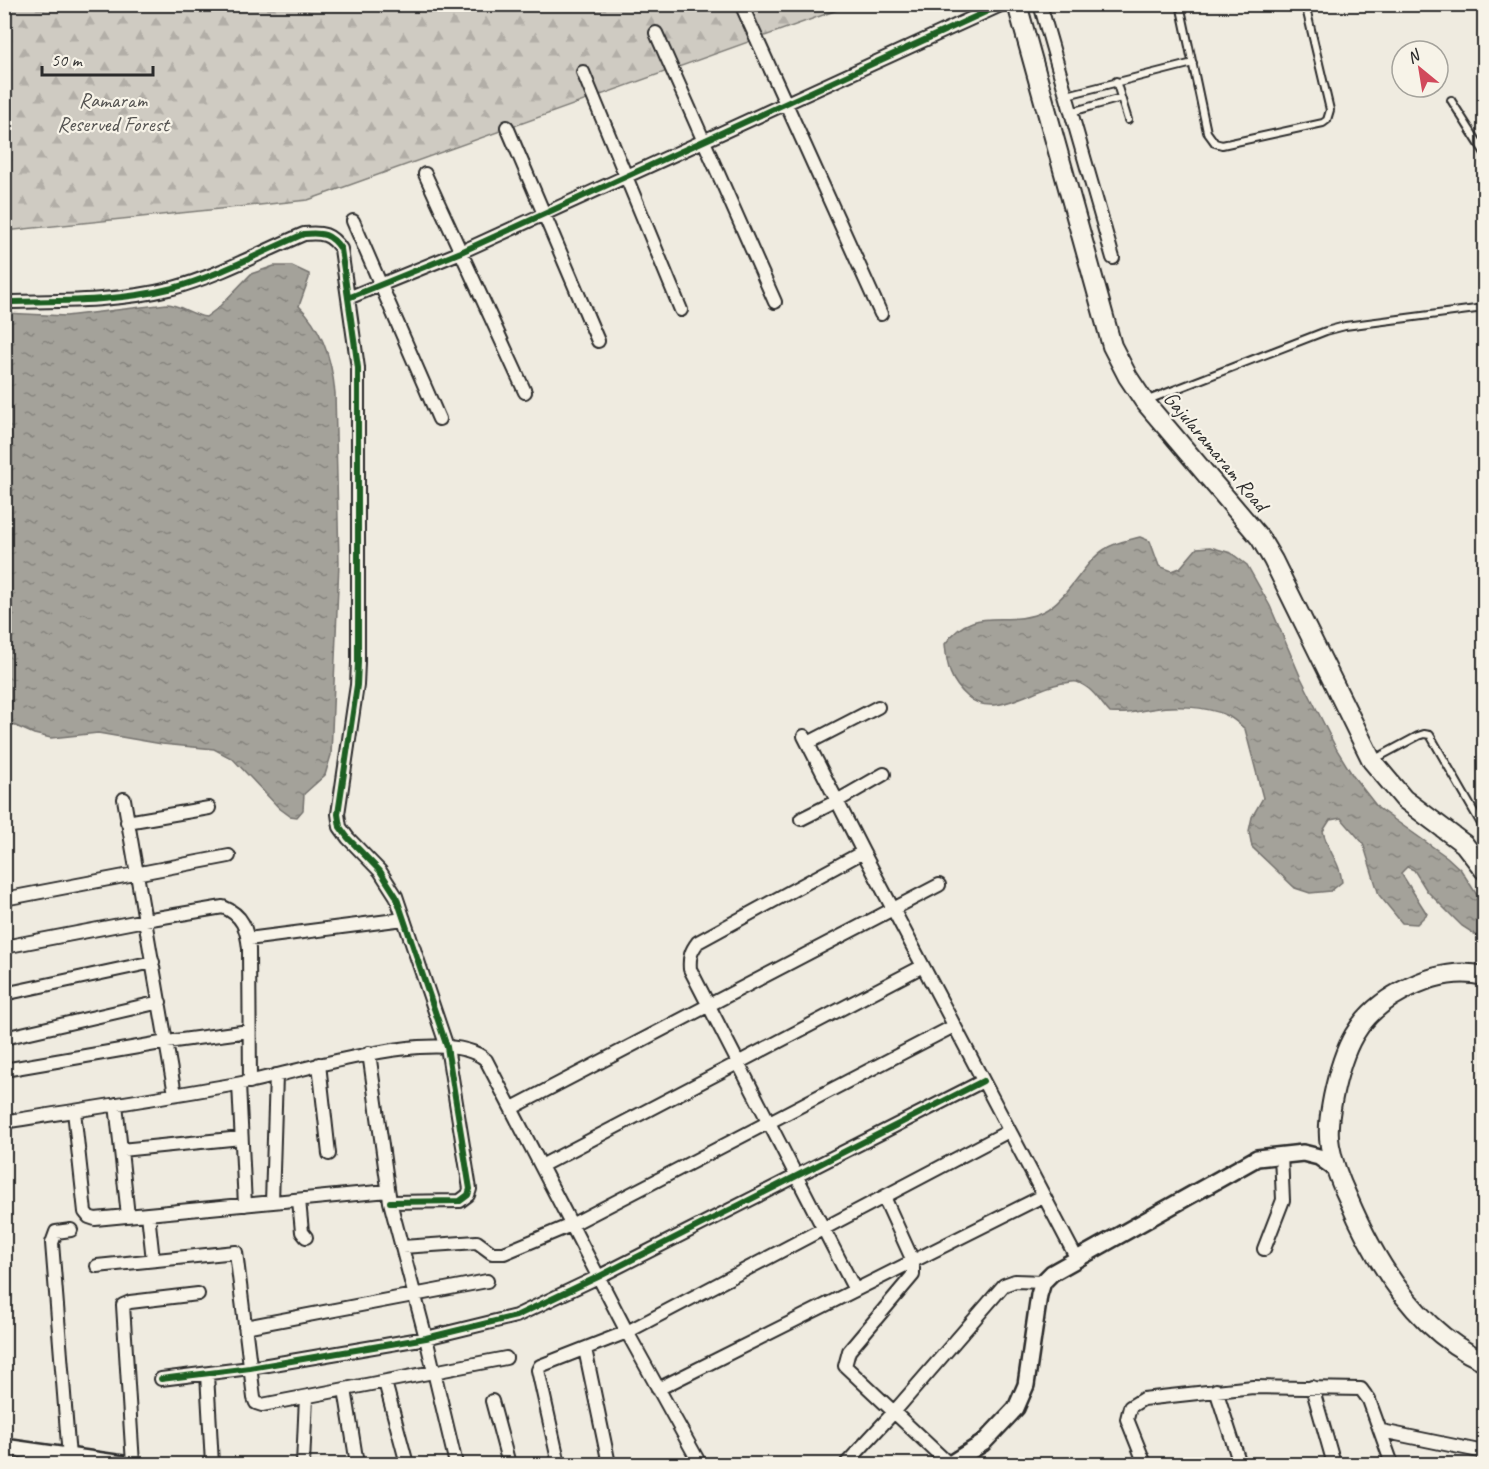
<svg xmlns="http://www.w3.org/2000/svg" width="1489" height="1469" viewBox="0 0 1489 1469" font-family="Caveat,sans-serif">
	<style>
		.forest { fill: url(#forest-firs); stroke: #7d7b76; stroke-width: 1.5 }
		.water { fill: url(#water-ripples); stroke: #74726e; stroke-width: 1.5 }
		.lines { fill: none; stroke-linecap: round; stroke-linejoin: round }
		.service-casing { stroke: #2b2b2b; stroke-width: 10 }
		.minor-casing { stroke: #2b2b2b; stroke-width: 16 }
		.tertiary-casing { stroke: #2b2b2b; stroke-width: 20 }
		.secondary-casing { stroke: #2b2b2b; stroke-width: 22 }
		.service { stroke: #f7f3e8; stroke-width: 6 }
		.minor { stroke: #f7f3e8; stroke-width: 12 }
		.tertiary { stroke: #f7f3e8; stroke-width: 15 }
		.secondary { stroke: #f7f3e8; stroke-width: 18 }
		.cycleway-casing { stroke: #f7f3e8; stroke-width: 10 }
		.cycleway { stroke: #1b5e20; stroke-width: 6 }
		.labels { text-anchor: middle; stroke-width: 4.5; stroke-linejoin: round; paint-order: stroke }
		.park-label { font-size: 21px; fill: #545351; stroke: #f7f3e8 }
		.street-label { font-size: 21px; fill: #2b2b2b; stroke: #f7f3e8 }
	</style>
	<defs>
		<pattern id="forest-firs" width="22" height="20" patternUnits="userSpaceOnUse" patternTransform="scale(1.5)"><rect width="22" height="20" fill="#cfcbc2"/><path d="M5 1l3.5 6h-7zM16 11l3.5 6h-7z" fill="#b2aea7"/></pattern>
		<pattern id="water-ripples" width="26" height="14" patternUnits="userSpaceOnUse" patternTransform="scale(1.5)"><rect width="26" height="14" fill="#a4a29a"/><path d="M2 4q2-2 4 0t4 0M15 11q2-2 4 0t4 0" fill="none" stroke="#86847e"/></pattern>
	</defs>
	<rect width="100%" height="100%" fill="#efebe0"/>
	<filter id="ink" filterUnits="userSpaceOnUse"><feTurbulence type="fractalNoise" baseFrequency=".0167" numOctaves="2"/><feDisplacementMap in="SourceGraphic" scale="12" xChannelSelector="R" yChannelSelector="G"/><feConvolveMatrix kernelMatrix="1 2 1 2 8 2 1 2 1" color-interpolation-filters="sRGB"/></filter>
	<g filter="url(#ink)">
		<!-- forest -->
		<path class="forest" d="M5,5H851L308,200L5,231Z"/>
		<!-- water -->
		<path class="water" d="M274,266H292L309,274V278L299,306C323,329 332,361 335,393L339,562L331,755L325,775L304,794L303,810L297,817L290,816L279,808L233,759L214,749L162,744L98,733L51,738L34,734L4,721L5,313L66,316L167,304C181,305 192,315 206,317L218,308L251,274Z
			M1140,537L1150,541L1159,566L1172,571L1180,568L1197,548L1210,547L1231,553L1247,565L1270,606L1300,676L1337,750L1353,776L1378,808L1447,857L1461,870L1484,906V938L1482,939L1462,926L1427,891L1414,870L1407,867L1401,873L1427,914L1417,924L1402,923L1379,895L1363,843L1341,818L1330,820L1323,831C1327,851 1340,861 1342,882L1331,891L1310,893L1295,888L1252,847L1249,831L1252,817L1263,798L1245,729C1239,724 1233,718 1226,715C1205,706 1174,705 1152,709C1136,712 1127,714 1110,713C1100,702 1092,687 1077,682C1073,681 1067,683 1063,683C1034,687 995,720 968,697C950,681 947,667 945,644C975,602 1006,630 1044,611C1069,598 1083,563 1105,549C1115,542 1129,540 1140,537Z"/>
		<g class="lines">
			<!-- service casing -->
			<g class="service-casing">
				<path id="service" d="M1180,4L1207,132L1215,143L1222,145L1323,123L1327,120L1330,110L1305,4
					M1116,81L1128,120
					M1067,95L1193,63
					M1451,100L1484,152
					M1071,112L1121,98
					M1148,400L1326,331L1345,326L1484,308
					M1375,759L1418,736L1424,734L1430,735L1484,829"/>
			</g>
			<!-- minor casing -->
			<g class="minor-casing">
				<path id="minor" d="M741,4L881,314
					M1040,4L1113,258
					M656,33L775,302
					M583,72L681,310
					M507,127L598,341
					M425,174L525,392
					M353,221L439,419
					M348,298L461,252L1003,4
					M4,302C60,301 118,302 173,288C218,276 261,252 304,234C322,232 331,234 341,249L358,368V662L357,685L338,814L340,827L348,838L380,871L396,896L447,1047L470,1189L468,1195L460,1201L390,1202
					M804,736L863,852L1077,1259
					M808,743L878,707
					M124,799L175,1094
					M801,819L837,801L884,774
					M127,822L209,808
					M4,899L229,856
					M248,939L404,919
					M4,947L145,920L223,907C243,915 247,929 249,949L250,1082
					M4,994L153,962
					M4,1038L160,1002
					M369,1053L390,1202L426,1338L456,1464
					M319,1064L329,1154
					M4,1070L167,1042L249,1031
					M239,1084L245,1205
					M116,1104L128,1216
					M512,1108L939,885
					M74,1111L85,1212L89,1217L95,1219L388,1191
					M4,1122C85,1109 167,1097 247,1082C297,1073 446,1023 486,1060L627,1332L700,1464
					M121,1150L241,1138
					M541,1166L923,966
					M884,1197L913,1261V1275L849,1351L845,1366L949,1464
					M299,1200L302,1232L306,1237
					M272,1202L276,1075
					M148,1214L153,1260
					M402,1247L477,1242L492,1253H504L571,1225L954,1026
					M1264,1249L1283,1200L1281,1155
					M97,1266L236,1252L254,1398L256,1403L262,1405L506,1358
					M855,1290L690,969C689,957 691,951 698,942L863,852
					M245,1327L487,1281
					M585,1349L609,1464
					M207,1374L212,1464
					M161,1379L250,1368L426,1338L516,1316L598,1277L983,1081
					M385,1382L407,1464
					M1312,1387L1334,1464
					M345,1389L357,1464
					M658,1389L1043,1196
					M1216,1390L1240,1464
					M492,1401L509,1464
					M1382,1431L1484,1452
					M69,1457L52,1243L56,1232L71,1230
					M133,1464L123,1305L130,1302L198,1294
					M303,1464L306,1397
					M559,1464L538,1370L540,1366L627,1332L1009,1131
					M846,1464L894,1412L1004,1285L1015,1281L1043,1282
					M1145,1464L1127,1419L1130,1407L1143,1399L1253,1387L1361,1389L1369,1400L1392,1464"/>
			</g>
			<!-- tertiary casing -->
			<g class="tertiary-casing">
				<path id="tertiary" d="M4,1447L123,1464
					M950,1464L983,1443L1016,1408L1026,1385L1039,1295L1043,1282L1052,1273L1257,1158L1303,1153L1319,1157L1336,1169"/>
			</g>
			<!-- secondary casing -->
			<g class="secondary-casing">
				<path id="secondary" d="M1017,4L1112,346L1128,377L1144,401L1260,538L1273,560L1372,761L1404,799L1464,844L1484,870
					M1484,976C1455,969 1428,977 1402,991C1356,1015 1343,1049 1333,1097C1330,1113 1327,1130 1330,1146C1333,1164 1340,1181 1348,1198C1375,1262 1418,1332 1484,1361"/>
			</g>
			<!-- service -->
			<use href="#service" class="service"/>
			<!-- minor -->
			<use href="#minor" class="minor"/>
			<!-- tertiary -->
			<use href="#tertiary" class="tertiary"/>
			<!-- secondary -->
			<use href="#secondary" class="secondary"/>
			<!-- cycleway casing -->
			<g class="cycleway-casing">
				<path id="cycleway" d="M348,298L461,252L1003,4
					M4,302C60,301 118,302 173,288C218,276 261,252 304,234C322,232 331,234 341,249L358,368V662L357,685L338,814L340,827L348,838L380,871L396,896L447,1047L470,1189L468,1195L460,1201L390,1202
					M161,1379L250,1368L426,1338L516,1316L598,1277L983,1081"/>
			</g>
			<!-- cycleway -->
			<use href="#cycleway" class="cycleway"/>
		</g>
	</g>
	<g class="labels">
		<!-- park labels -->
		<g class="park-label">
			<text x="113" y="107">Ramaram<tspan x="113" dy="24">Reserved Forest</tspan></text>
		</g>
		<!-- street labels -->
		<g class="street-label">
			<text transform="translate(1216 451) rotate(50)" y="7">Gajularamaram Road</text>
		</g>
	</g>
	<!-- margin -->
	<rect width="1489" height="1469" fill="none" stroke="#f7f3e8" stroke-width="24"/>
	<rect x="12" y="12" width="1465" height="1445" fill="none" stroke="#2b2b2b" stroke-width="2" filter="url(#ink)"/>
	<!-- north arrow -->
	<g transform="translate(1420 69) rotate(330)"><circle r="28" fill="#f7f3e8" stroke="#a5a39c" stroke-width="1.5"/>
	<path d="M0-4.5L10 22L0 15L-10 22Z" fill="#d1495b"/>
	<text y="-9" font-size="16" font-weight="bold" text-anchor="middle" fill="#2b2b2b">N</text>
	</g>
	<!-- scale -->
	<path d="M42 66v9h111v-9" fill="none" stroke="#2b2b2b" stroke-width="3"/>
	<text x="51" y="66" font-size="18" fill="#2b2b2b" stroke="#f7f3e8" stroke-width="4.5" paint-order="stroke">50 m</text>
</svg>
